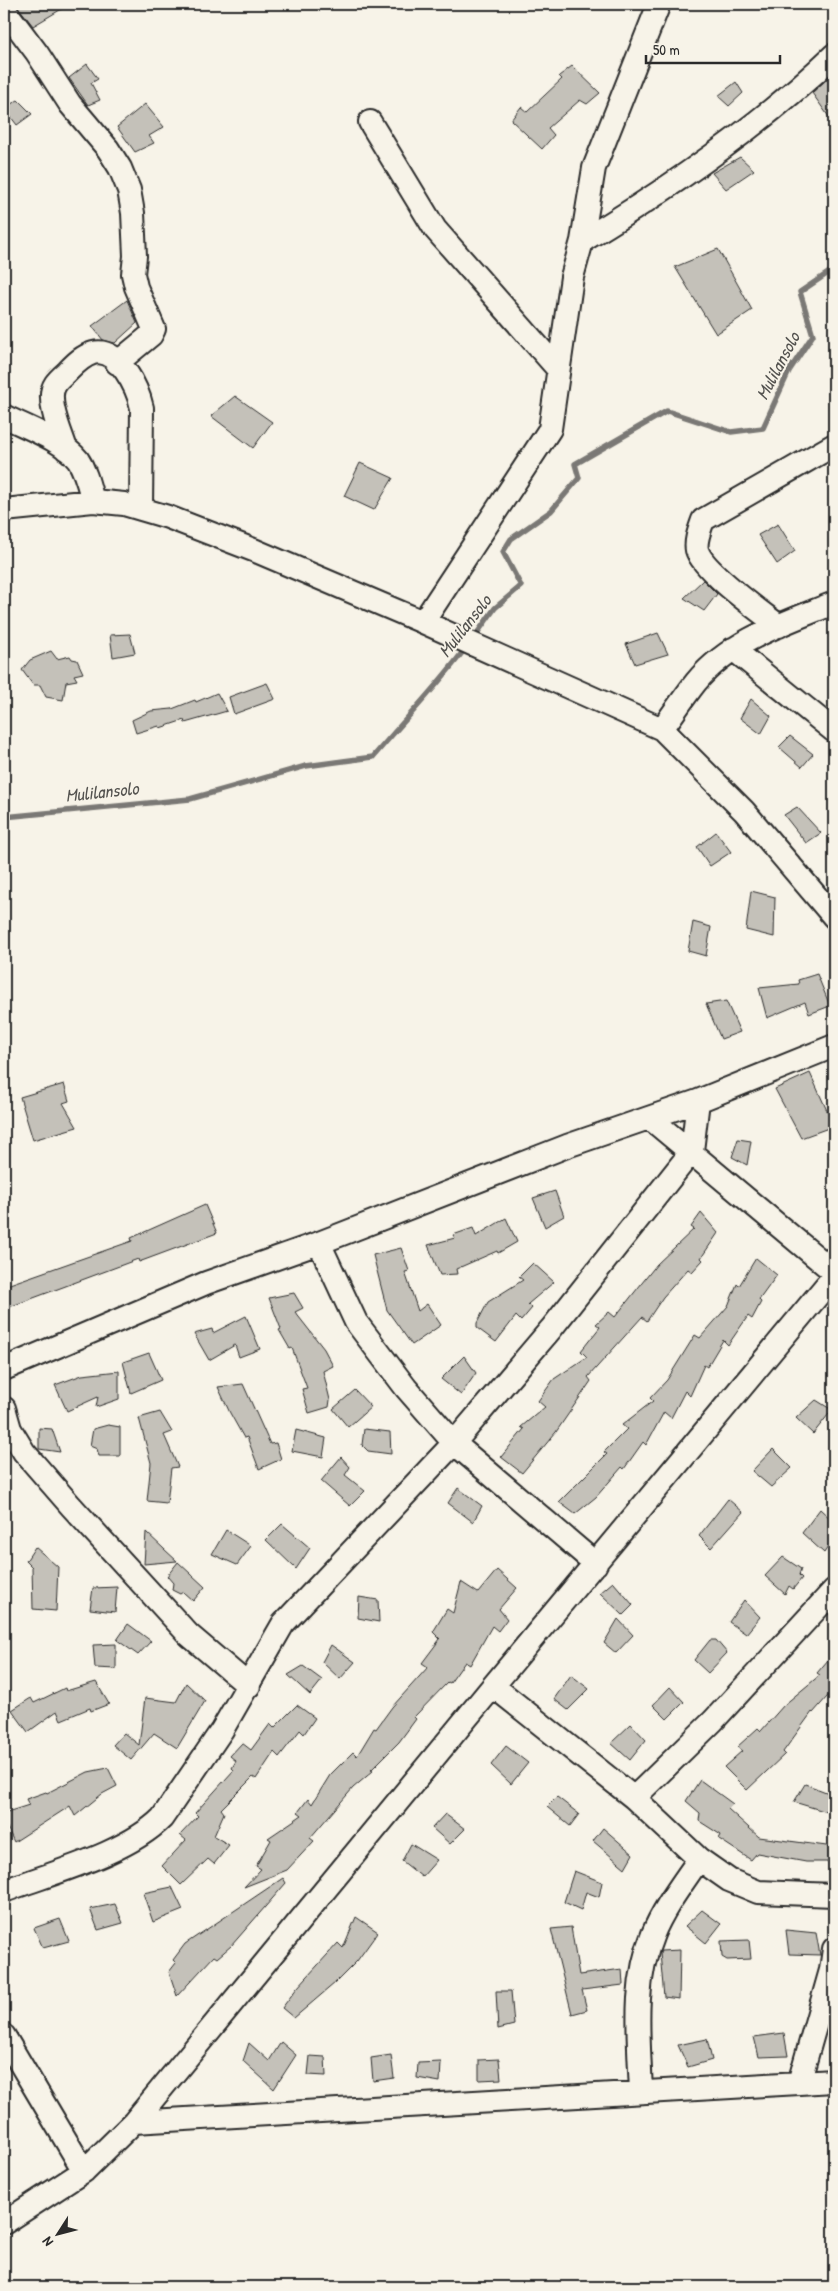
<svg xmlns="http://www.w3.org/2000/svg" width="838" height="2291" viewBox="0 0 838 2291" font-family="'Patrick Hand',sans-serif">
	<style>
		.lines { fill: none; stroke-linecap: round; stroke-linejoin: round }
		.stream { stroke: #7a7874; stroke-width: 5.5 }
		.building { fill: #c4c1b9; stroke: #2b2b2b }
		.minor-casing { stroke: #2b2b2b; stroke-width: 26 }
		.minor { stroke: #f7f3e8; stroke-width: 22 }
		.labels { text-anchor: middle; stroke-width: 4; stroke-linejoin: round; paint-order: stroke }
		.water-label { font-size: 18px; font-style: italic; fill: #53524f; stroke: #f7f3e8 }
	</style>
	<rect width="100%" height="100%" fill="#f7f3e8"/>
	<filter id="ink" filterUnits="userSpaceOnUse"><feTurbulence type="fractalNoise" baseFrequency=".02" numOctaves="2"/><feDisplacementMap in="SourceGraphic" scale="10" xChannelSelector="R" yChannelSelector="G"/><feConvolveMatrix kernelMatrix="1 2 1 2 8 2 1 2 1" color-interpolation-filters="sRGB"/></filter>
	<g filter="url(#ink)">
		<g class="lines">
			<!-- stream -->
			<path class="stream" d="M473,639L495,608L521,586L503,552L511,539L551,511L579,478L575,464L667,411L731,432L763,428L789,371L813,335L800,292L834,269
				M4,817L190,799L306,766L373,757C404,720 439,685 467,646"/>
		</g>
		<!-- building -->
		<path class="building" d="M16,4H70L33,26Z
			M87,64L98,79L91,83L100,100L88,105L69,78Z
			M572,66L600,93L587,104L580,100L548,128L554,135L542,149L511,120L521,107L527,112L562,79L559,76Z
			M828,78L834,86V124L812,93Z
			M736,82L743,93L729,106L718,96Z
			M18,100L32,114L17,125L4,108Z
			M145,104L164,127L149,136L154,143L135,152L117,127Z
			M740,157L754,170L726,189L712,173Z
			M718,249L752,310L716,334L675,267Z
			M127,300L137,323L115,343L103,340L92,326Z
			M235,396L272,422L253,448L211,416Z
			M360,463L393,478L374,510L344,496Z
			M778,524L795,551L777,564L758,535Z
			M703,580L717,594L704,611L684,598Z
			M658,633L668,654L635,664L626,644Z
			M130,634L135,653L113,657L110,635Z
			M51,651L57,659L70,656L72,659L77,660L83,673L74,675L77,680L66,682L63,700L46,697L40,685H33L22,670L30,660Z
			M267,683L275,699L234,714L229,697Z
			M217,693L227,711L185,723L184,720L160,728L159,726L136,733L132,720L151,711L172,709L195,700L196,702Z
			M751,699L771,716L761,734L740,718Z
			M790,736L813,754L802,767L779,747Z
			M797,807L821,833L806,843L784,815Z
			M716,832L731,852L710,866L697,847Z
			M751,891L775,897L774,937L746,930Z
			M693,922L711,927L706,956L688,951Z
			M817,974L830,1006L809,1014L805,1002L767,1018L759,988L799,984L798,980Z
			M726,1001L740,1032L721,1039L706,1004Z
			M810,1073L834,1126L801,1138L775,1089Z
			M64,1084L69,1101L63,1103L77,1127L33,1140L20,1097Z
			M738,1139L751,1141L747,1165L732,1157Z
			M555,1191L564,1216L545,1227L533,1198Z
			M205,1205L217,1233L139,1262L138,1259L4,1309V1286L132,1241L131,1238Z
			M701,1213L718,1233L701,1258L703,1260L692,1272L688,1269L663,1297L647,1321L642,1317L588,1377L591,1381L556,1432L522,1473L501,1457L524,1429L521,1427L545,1407L538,1401L554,1379L587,1357L581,1351L600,1327L596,1324L609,1312L615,1317L657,1264L694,1229L691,1227Z
			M506,1218L517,1242L498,1253L497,1251L456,1269L457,1274L440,1275L428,1245L455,1238L453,1235L473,1228L476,1236Z
			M401,1248L409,1271L405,1272L418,1311L427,1304L441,1325L412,1345L387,1310L373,1255Z
			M756,1258L777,1275L759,1300L761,1302L752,1319L748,1316L728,1345L723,1340L707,1367L704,1365L690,1396L685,1391L671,1418L664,1412L646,1445L643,1442L624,1469L622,1467L596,1497L575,1514L559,1502L607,1454L604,1452L627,1429L622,1425L653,1401L650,1398L667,1380L695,1335L700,1338L728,1306L737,1284L739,1286Z
			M533,1263L554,1282L528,1304L532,1308L521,1321L516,1316L496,1342L477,1328V1323L488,1302L523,1280L519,1277Z
			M294,1293L303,1308L295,1312L324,1349L333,1366L323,1371L330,1400L329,1407L309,1413L302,1389L307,1388L292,1348L290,1349L279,1330L281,1329L269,1298Z
			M246,1316L260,1349L239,1357L235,1345L209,1360L194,1334L212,1329L213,1333Z
			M149,1353L161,1380L131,1393L123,1362Z
			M464,1356L476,1373L461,1395L441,1379Z
			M119,1371V1399L96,1407L98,1397L67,1411L55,1385L82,1375Z
			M243,1384L270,1444L276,1443L281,1459L259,1469L247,1437L244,1438L230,1413L218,1387Z
			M355,1390L371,1407L348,1427L333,1409Z
			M816,1400L832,1410L813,1434L796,1418Z
			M160,1412L172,1432L164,1435L178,1467L171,1468L167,1503L147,1501L151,1463L139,1418Z
			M108,1425L120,1427V1456H99L97,1449L90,1446L93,1429Z
			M39,1428L52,1429L60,1452L39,1449Z
			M364,1429L390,1432L391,1454L368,1451L362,1445Z
			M296,1430L326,1438L323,1457L292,1451Z
			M773,1449L792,1468L771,1487L752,1471Z
			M341,1457L350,1467L345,1475L365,1491L350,1506L321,1481Z
			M458,1488L482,1506L473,1522L448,1503Z
			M728,1499L743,1512L711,1548L699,1536Z
			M820,1509L834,1522V1538L824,1553L802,1533Z
			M282,1524L310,1548L296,1569L266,1540Z
			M226,1530L251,1546L237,1565L212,1554Z
			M146,1532L164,1549L177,1561L144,1564Z
			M35,1547L58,1567L56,1611L33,1609L32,1567L26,1561Z
			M783,1557L801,1569L799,1575L802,1578L793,1589L789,1586L785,1594L765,1576Z
			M178,1562L205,1587L193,1601L183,1592L180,1594L172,1590L173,1583L167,1576Z
			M497,1570L517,1588L499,1609L507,1619L498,1631L492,1626L470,1665L465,1662L450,1683L448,1682L414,1717L416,1719L399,1742L371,1770L373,1771L353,1788L310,1838L314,1841L287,1870L244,1887L261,1869L256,1866L271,1840L268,1838L302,1815L298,1812L308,1799L312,1804L330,1775L353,1752L357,1756L374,1728L376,1729L392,1707L428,1667L422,1663L440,1639L433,1632L447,1609L453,1613L461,1582L478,1593Z
			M613,1582L633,1605L623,1615L600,1593Z
			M117,1587L115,1612L90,1609L93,1588Z
			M359,1597L378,1600L379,1622L358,1618Z
			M744,1600L760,1617L746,1634L729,1622Z
			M618,1619L633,1635L616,1653L604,1643Z
			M128,1624L151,1641L138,1655L117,1640Z
			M710,1640H716L727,1653L708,1673L694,1660Z
			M116,1644V1669L95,1668L93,1645Z
			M331,1645L355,1662L340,1679L322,1662Z
			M834,1653V1689L813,1713L812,1712L783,1752L785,1754L747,1790L724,1767L742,1751L737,1747L758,1728L761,1731L784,1705L820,1675L817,1673Z
			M303,1666L322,1680L310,1695L288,1675Z
			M571,1675L589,1689L568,1710L554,1699Z
			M96,1682L109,1704L91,1711L90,1708L61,1720L57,1711L28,1732L12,1710L31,1698L34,1703L65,1688L66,1691Z
			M186,1683L205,1701L177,1748L154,1733L131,1760L113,1745L124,1733L139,1745L145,1698L176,1702Z
			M670,1687L684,1702L667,1719L653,1705Z
			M297,1705L315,1718L304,1734L300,1730L279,1757L274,1752L256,1779L253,1777L221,1809L224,1813L214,1836L229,1845L214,1864L208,1859L181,1885L162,1866L186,1840L180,1835L198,1816L195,1813L234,1770L232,1768L236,1761L230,1756L242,1743L251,1750L270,1724L274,1728Z
			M631,1724L646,1740L630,1760L611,1743Z
			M506,1746L528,1763L511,1784L491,1765Z
			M108,1768L117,1786L102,1794L75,1816L70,1806L14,1842L4,1821V1813L29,1805L26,1799L46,1792L47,1793L88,1772Z
			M700,1780L733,1804L728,1809L759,1837L834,1847V1862H806L757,1853L751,1860L719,1839L721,1835L699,1821L700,1813L686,1801Z
			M805,1784L834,1795V1814L794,1802Z
			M557,1797L579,1814L570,1826L547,1807Z
			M445,1814L465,1829L450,1844L432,1828Z
			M603,1828L633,1854L625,1868L593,1841Z
			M411,1844L437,1860L422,1877L402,1861Z
			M574,1871L602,1882L599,1897L586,1892L581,1910L564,1902Z
			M283,1878L286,1883L231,1946L217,1958L214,1956L177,1996L169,1972L176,1963L173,1960L185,1944Z
			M172,1887L183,1910L153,1922L143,1893Z
			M115,1904L123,1923L98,1930L90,1909Z
			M702,1910L721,1924L706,1943L685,1926Z
			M356,1917L378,1932L357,1961L335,1983L294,2018L282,2008L297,1988L338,1943L343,1948Z
			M60,1919L69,1941L43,1948L34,1928Z
			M571,1927L579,1975L622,1969L623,1985L582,1990L587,2010L572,2014L551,1929Z
			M786,1930L816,1933L820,1955L789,1954Z
			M749,1940L751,1959L727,1960L722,1957L721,1941Z
			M680,1950L679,1999L664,1997L660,1953L661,1951Z
			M496,1991H511L514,2025L498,2029Z
			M784,2033L788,2056L759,2057L754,2037Z
			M707,2039L712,2060L688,2067L678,2045Z
			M281,2042L296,2055L274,2089L243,2061L249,2043L269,2061Z
			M391,2055L394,2078L373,2081L371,2058Z
			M310,2056L325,2057L326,2076L308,2075Z
			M499,2059L501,2079L479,2080V2060Z
			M441,2062L440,2082L417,2078L418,2063Z"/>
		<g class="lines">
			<!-- minor casing -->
			<g class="minor-casing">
				<path id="minor" d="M4,9L37,53L70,104L108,149L120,168L129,190L133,213L135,256L133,274L136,287L154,329L151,335L117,363
					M370,122L435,229L558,369
					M582,241C672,187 759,127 834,55
					M4,416C27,428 61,439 78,460C86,472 89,487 93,501
					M66,449C61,433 52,414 52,398C51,386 58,380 66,373C74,365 82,356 93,353C119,346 138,390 142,408L141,509
					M4,510L93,501L124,504L168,517L256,551L423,622L662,729L744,811L834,917
					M423,622L550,429L572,277L582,241L594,168L659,4
					M779,626C760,611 703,571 697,550C695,541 700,529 703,520L834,445
					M733,649L834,731
					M662,729C673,714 684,697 696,682C731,640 785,623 834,603
					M651,1119L834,1272
					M319,1243L356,1322L406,1388L454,1443L596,1564
					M4,1369L206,1283L319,1243L567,1146L698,1101L834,1046
					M4,1408L10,1429L24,1452L71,1506L189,1635L249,1686
					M493,1686L634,1798L699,1859L729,1880L758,1892L834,1895
					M634,1798L713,1721L834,1590
					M4,1891C51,1873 126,1854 162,1818L222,1730L283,1624L454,1443L551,1329L692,1151L698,1101
					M4,2036L84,2171
					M799,2083L831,1970L834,1949
					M641,2092C639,2038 632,1985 653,1934C664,1907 683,1883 699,1859
					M134,2122L834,2081
					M4,2223L84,2171L134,2122L493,1686L834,1276"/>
			</g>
			<!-- minor -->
			<use href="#minor" class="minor"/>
		</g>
	</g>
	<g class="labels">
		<!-- water labels -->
		<g class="water-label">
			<text transform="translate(778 366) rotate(-62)" y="6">Mulilansolo</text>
			<text transform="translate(465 626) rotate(-52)" y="6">Mulilansolo</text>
			<text transform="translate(102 792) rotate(-6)" y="6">Mulilansolo</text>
		</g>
	</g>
	<!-- margin -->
	<rect width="838" height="2291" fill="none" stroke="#f7f3e8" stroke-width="20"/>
	<rect x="10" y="10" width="818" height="2271" fill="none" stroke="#2b2b2b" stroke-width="2" filter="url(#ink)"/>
	<!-- north arrow -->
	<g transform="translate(58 2234) rotate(234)" stroke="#f7f3e8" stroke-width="4" paint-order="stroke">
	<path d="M0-4L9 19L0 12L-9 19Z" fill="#2b2b2b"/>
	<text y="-8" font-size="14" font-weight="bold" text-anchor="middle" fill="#2b2b2b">N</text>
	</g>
	<!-- scale -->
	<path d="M646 55v8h134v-8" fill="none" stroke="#2b2b2b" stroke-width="2.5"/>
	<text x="653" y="55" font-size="15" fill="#2b2b2b" stroke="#f7f3e8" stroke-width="4" paint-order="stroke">50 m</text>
</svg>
